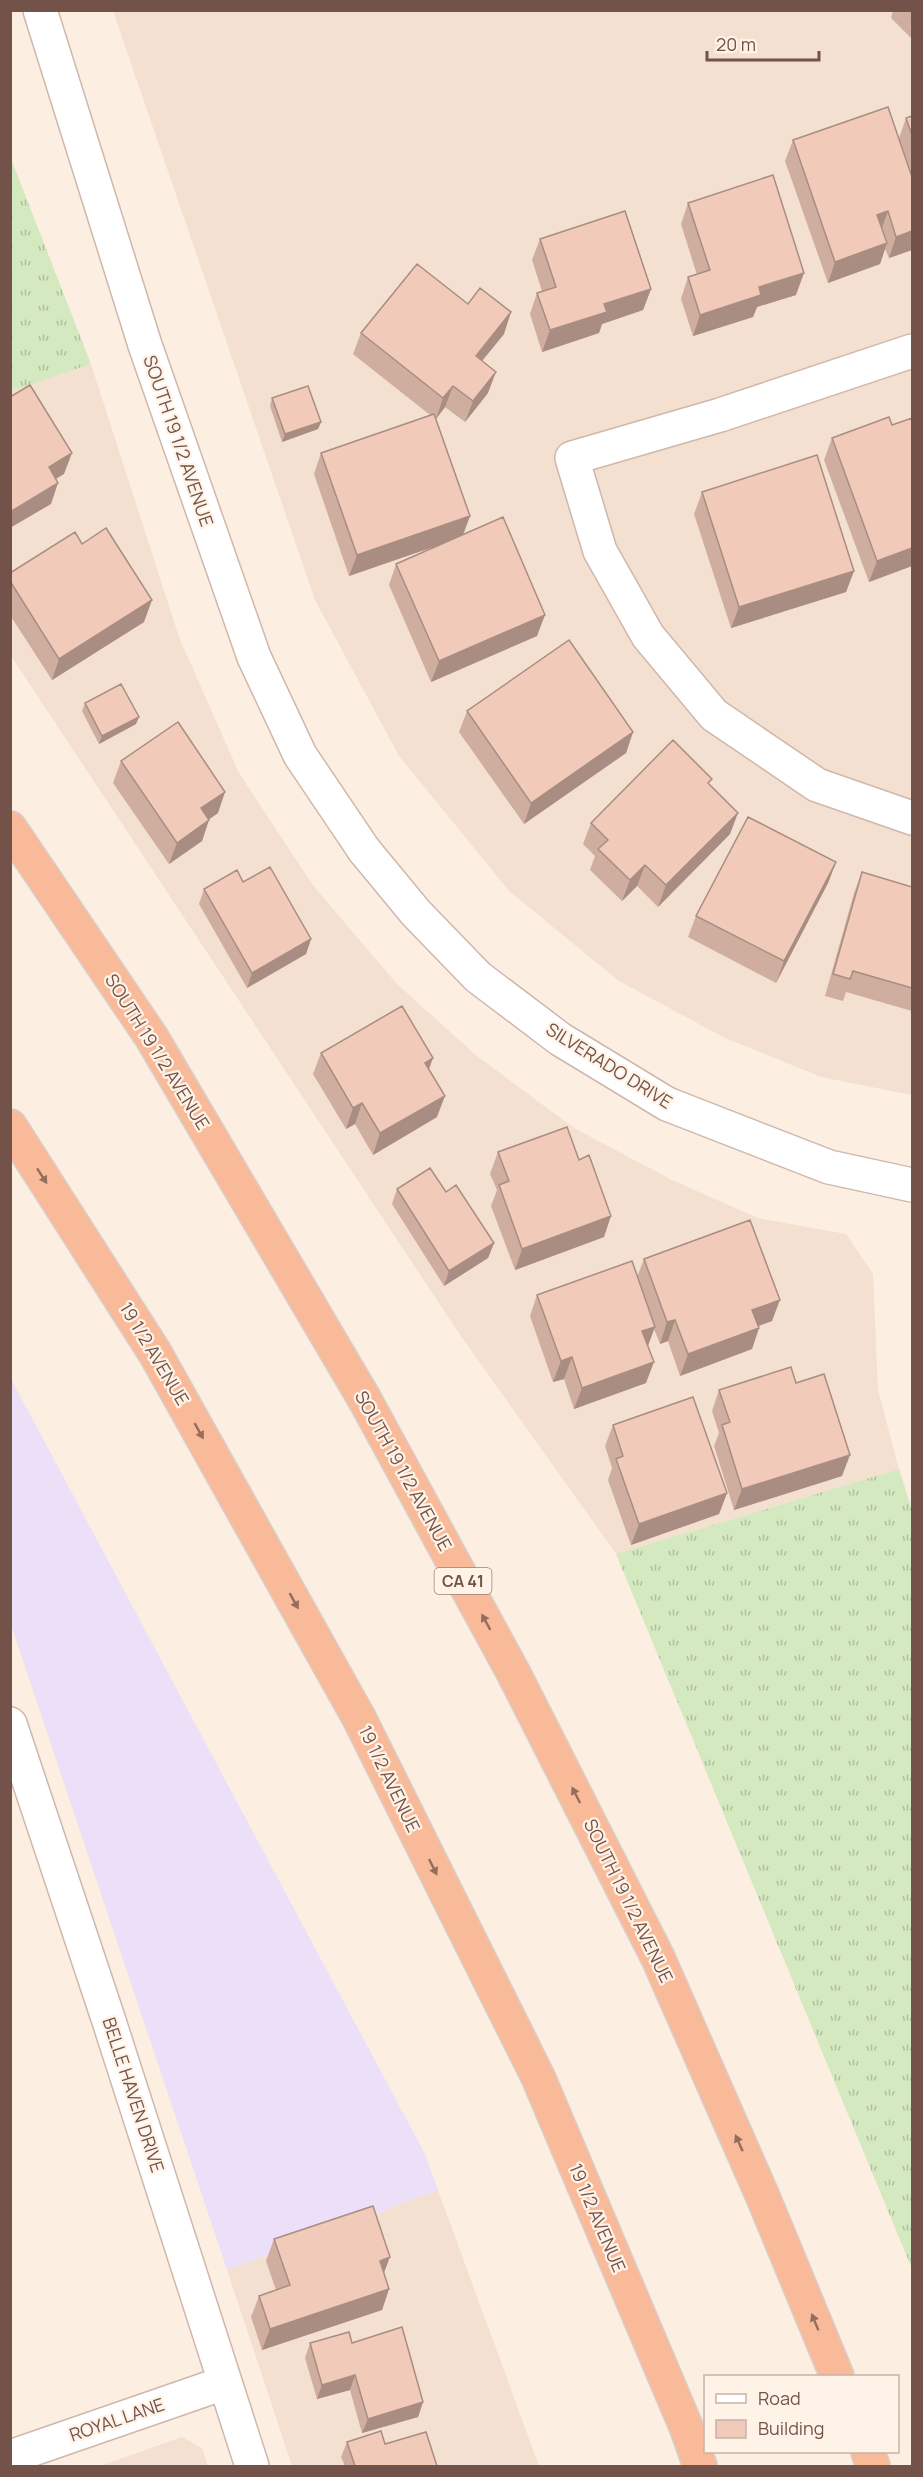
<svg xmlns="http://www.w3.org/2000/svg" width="923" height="2477" viewBox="0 0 923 2477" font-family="Manrope,sans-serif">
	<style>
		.residential { fill: #f3e0d0 }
		.education { fill: #ecdff8 }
		.grass { fill: url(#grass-tufts) }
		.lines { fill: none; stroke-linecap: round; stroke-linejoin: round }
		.minor-casing { stroke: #cfb7ac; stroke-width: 36 }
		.tertiary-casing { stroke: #cfb7ac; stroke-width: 36 }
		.trunk-casing { stroke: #d8cfcc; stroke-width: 36 }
		.minor { stroke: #fff; stroke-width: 33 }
		.tertiary { stroke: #fff; stroke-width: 33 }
		.trunk { stroke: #f8ba99; stroke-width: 33 }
		.wall { fill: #cfae9f }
		.shaded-wall { fill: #a98d82 }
		.building { fill: #f1cab9; stroke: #a98d82; stroke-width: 1.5 }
		.oneway { fill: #946d5d }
		.labels { text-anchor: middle; stroke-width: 4.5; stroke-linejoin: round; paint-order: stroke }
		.shield { fill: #fff3e7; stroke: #9d8378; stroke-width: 1.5 }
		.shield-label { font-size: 16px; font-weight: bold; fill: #735349 }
		.street-label { font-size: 18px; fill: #735349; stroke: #fff3e7 }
	</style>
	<defs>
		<pattern id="grass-tufts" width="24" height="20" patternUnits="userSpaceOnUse" patternTransform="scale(1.5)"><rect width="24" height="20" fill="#d5e9c0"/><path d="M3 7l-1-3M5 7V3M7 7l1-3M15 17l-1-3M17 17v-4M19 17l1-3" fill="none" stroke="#b1bf9e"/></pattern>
	</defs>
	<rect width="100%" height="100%" fill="#fcefe2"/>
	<!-- residential -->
	<path class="residential" d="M113,11H912V1095L821,1077L725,1038L619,981L509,891L399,756L315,600Z
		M91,364L179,637L239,773L312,884L397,984L477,1056L574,1128L672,1180L758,1218L846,1234L873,1274L878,1390L899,1469L616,1554L456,1329L11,656L10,391Z
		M438,2190L539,2466H292L227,2270Z
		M182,2437L202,2448L208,2466H100Z"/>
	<!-- education -->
	<path class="education" d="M10,1377L425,2154L438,2190L227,2270L11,1625Z"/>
	<!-- grass -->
	<path class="grass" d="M10,156L91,364L11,391H10Z
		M899,1469L912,1510V2269L616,1554Z"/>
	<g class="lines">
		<!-- minor casing -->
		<g class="minor-casing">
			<path id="minor" d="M912,351L720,415L572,458L600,551L648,636L714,715L817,785L912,818
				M364,850L416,913L478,977L560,1039L667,1104L829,1167L912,1185
				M10,1724L108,2018L252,2466
				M10,2457L224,2383"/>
		</g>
		<!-- tertiary casing -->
		<g class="tertiary-casing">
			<path id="tertiary" d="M40,10L145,345L254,657L300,755L364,850"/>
		</g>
		<!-- trunk casing -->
		<g class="trunk-casing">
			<path id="trunk" d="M10,828L152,1038L365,1400L514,1674L658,1958L763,2197L837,2376
				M10,1126L155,1353L359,1718L538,2077L687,2429L700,2466
				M868,2452L873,2466"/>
		</g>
		<!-- minor -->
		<use href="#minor" class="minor"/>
		<!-- tertiary -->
		<use href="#tertiary" class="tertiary"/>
		<!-- trunk -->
		<use href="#trunk" class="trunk"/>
	</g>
	<!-- wall -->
	<path class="wall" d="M893,10H912V39L891,18Z
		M912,116V250L889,258L885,249L880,264L828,283L785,161L793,140L899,138L906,118Z
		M688,203L796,295L757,307L753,317L693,336L681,299L688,277L697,275L681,224Z
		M540,239L651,289L643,310L602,324L599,333L542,352L530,314L537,293L542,291L532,260Z
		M361,333L504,334L482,361L488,393L465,422L445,407L436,419L470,516L463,535L537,636L431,682L389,585L396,564L439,545L349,576L314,474L321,453L430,415L353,354Z
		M272,398L321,422L318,429L282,442L270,406Z
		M912,418V566L869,582L824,460L832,438L892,425Z
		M702,492L854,571L846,592L731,628L694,514Z
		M82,544L144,622L52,680L10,615V573Z
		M85,703L136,724L99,744L82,711Z
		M467,711L633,732L626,753L524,824L459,732Z
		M121,761L218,813L209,819L202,841L169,864L113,783Z
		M710,785L730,834L658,907L637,886L622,901L590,870L595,856L583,844L591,823Z
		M836,862L828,883L776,983L688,937L696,916Z
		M862,872L912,887V1011L846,992L843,1001L825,996L854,893Z
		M243,882L311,939L306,954L247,988L199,904L204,889Z
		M321,1053L429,1069L437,1117L373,1155L355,1124L346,1129L313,1074Z
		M498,1152L604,1237L515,1270L491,1206L497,1190L490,1174Z
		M397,1189L446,1192L494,1243L488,1258L444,1286L392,1204Z
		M644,1259L772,1321L758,1326L759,1328L752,1349L680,1376L668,1341L660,1344L654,1329L648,1346L646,1383L574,1409L564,1379L553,1382L530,1316L537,1295L637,1277Z
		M796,1383L842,1476L734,1510L714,1446L719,1433L712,1411L719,1390Z
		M613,1425L727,1493L719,1514L631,1545L608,1480L612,1468L605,1446Z
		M274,2239L384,2273L389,2289L382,2310L262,2350L251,2317L259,2296L276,2290L266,2261Z
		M310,2343H352L423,2402L418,2417L362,2433L350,2390L317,2399L305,2358Z
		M347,2442L385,2444L437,2466H345L341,2457Z"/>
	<!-- shaded-wall -->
	<path class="shaded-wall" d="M888,211L880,233L877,215Z
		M912,231V250L889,258L896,237Z
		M887,243L880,264L828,283L835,262Z
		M804,273L796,295L757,307L753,317L693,336L700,315L759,287Z
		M651,289L643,310L602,324L599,333L542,352L550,330L604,304Z
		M511,312L504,334L468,378L476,356Z
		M496,372L488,393L465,422L473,401Z
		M453,386L445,407L436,419L443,398Z
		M321,422L318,429L282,442L285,434Z
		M72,453L64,474L41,488L49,467Z
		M58,483L51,504L10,528V512Z
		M470,516L462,537L349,576L357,555Z
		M912,548V566L869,582L877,561Z
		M854,571L846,592L731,628L739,607Z
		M152,600L144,622L52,680L59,659Z
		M545,615L537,636L431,682L439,661Z
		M139,717L136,724L99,744L102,736Z
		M633,732L626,753L524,824L531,803Z
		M225,792L218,813L194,830L201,808Z
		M738,813L730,834L658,907L666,885Z
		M209,820L202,841L169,864L177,843Z
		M836,862L828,883L776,983L784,961Z
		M645,865L637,886L622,901L630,880Z
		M311,939L306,954L247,988L252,973Z
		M433,1058L425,1080V1063Z
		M445,1096L437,1117L373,1155L380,1133Z
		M362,1103L355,1124L346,1129L353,1108Z
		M611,1216L604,1237L515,1270L522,1249Z
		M494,1243L488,1258L444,1286L449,1271Z
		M780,1300L772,1321L745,1331L752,1310Z
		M675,1320L668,1341L660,1344L667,1322Z
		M655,1327L647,1348L642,1331Z
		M759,1328L752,1349L680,1376L688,1354Z
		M572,1357L564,1379L553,1382L561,1361Z
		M654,1362L646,1383L574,1409L582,1388Z
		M850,1455L842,1476L734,1510L742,1489Z
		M727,1493L719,1514L631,1545L639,1524Z
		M390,2257L382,2278L380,2261Z
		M389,2289L382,2310L262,2350L270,2329Z
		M355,2375L350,2390L317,2399L322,2385Z
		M423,2402L418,2417L362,2433L368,2419Z"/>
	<!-- building -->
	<path class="building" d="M888,107L912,177V231L896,237L888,211L877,215L887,243L835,262L793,140Z
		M912,116V135L906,118Z
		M773,175L804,273L759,287L761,295L700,315L688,277L710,270L688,203Z
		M625,211L651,289L604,304L607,312L550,330L537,293L556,287L540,239Z
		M417,264L468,304L480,288L511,312L476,356L496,372L473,401L453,386L443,398L361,333Z
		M30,385L72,453L49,467L58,483L10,512V397Z
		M308,386L321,422L285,434L272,398Z
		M434,414L470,516L357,555L321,453Z
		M889,417L892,425L912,418V548L877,561L832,438Z
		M817,455L854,571L739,607L702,492Z
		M503,517L545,615L439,661L396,564Z
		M106,528L152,600L59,659L10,581V573L75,532L82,544Z
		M569,640L633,732L531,803L467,711Z
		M121,684L139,717L102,736L85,703Z
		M178,722L225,792L201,808L209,820L177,843L121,761Z
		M673,740L712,779L708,783L738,813L666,885L645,865L630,880L598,849L608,840L591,823Z
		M748,817L836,862L784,961L696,916Z
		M270,867L311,939L252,973L204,889L237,870L243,882Z
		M862,872L912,887V988L853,971L850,979L833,974Z
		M402,1006L433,1058L425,1063L445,1096L380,1133L362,1103L353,1108L321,1053Z
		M567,1127L579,1160L589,1155L611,1216L522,1249L499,1185L509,1181L498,1152Z
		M430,1168L446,1192L456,1185L494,1243L449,1271L397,1189Z
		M750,1220L780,1300L752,1310L759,1328L688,1354L675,1320L667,1322L644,1259Z
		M632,1261L655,1327L642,1331L654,1362L582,1388L572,1357L561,1361L537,1295Z
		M791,1367L796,1383L824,1374L850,1455L742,1489L722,1425L730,1422L719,1390Z
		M693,1397L727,1493L639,1524L616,1459L623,1456L613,1425Z
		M373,2206L390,2257L380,2261L389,2289L270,2329L259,2296L290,2285L274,2239Z
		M402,2327L423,2402L368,2419L355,2375L322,2385L310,2343L349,2332L352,2343Z
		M381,2431L385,2444L426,2432L437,2466H355L347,2442Z"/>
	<!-- one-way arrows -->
	<defs><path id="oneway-solid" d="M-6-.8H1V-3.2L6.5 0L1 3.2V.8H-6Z" transform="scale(1.5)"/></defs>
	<g class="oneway">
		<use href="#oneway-solid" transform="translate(42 1176) rotate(57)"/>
		<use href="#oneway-solid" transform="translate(199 1431) rotate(61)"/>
		<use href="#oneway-solid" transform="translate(294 1601) rotate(61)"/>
		<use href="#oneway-solid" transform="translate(486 1622) rotate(-119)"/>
		<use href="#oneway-solid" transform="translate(576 1795) rotate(-117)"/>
		<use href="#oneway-solid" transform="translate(433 1867) rotate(64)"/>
		<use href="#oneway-solid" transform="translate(739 2143) rotate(-114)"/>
		<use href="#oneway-solid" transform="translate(815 2322) rotate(-112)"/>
	</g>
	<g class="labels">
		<!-- shield labels -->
		<rect class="shield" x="434.5" y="1568" width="57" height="26" rx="4.5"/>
		<g class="shield-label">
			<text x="463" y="1587">CA 41</text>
		</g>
		<!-- street labels -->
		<g class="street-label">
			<text transform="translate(178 441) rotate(71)" y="6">SOUTH 19 1/2 AVENUE</text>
			<text transform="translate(157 1052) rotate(58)" y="6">SOUTH 19 1/2 AVENUE</text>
			<text transform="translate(609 1066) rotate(32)" y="6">SILVERADO DRIVE</text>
			<text transform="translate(154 1354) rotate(59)" y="6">19 1/2 AVENUE</text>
			<text transform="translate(403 1471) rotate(61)" y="6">SOUTH 19 1/2 AVENUE</text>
			<text transform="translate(389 1779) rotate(64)" y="6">19 1/2 AVENUE</text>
			<text transform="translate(628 1901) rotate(64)" y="6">SOUTH 19 1/2 AVENUE</text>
			<text transform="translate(133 2095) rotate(72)" y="6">BELLE HAVEN DRIVE</text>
			<text transform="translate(597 2218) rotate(67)" y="6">19 1/2 AVENUE</text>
			<text transform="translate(117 2420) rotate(-19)" y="6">ROYAL LANE</text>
		</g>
	</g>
	<!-- border -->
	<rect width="923" height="2477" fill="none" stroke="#735349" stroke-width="24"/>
	<!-- legend -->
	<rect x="704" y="2375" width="195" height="78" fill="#fff3e7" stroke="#c7b3a8" stroke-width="1.5"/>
	<rect x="716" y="2394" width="30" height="9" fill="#ffffff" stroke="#c7b3a8" stroke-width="1.5"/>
	<text x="758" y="2405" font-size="18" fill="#735349">Road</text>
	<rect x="716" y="2420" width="30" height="18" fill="#f1cab9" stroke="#c7b3a8" stroke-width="1.5"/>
	<text x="758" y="2435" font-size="18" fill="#735349">Building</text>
	<!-- scale -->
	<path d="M707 51v9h112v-9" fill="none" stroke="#735349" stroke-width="3"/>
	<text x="716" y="51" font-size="18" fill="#735349" stroke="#fff3e7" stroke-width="4.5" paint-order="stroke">20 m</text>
</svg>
